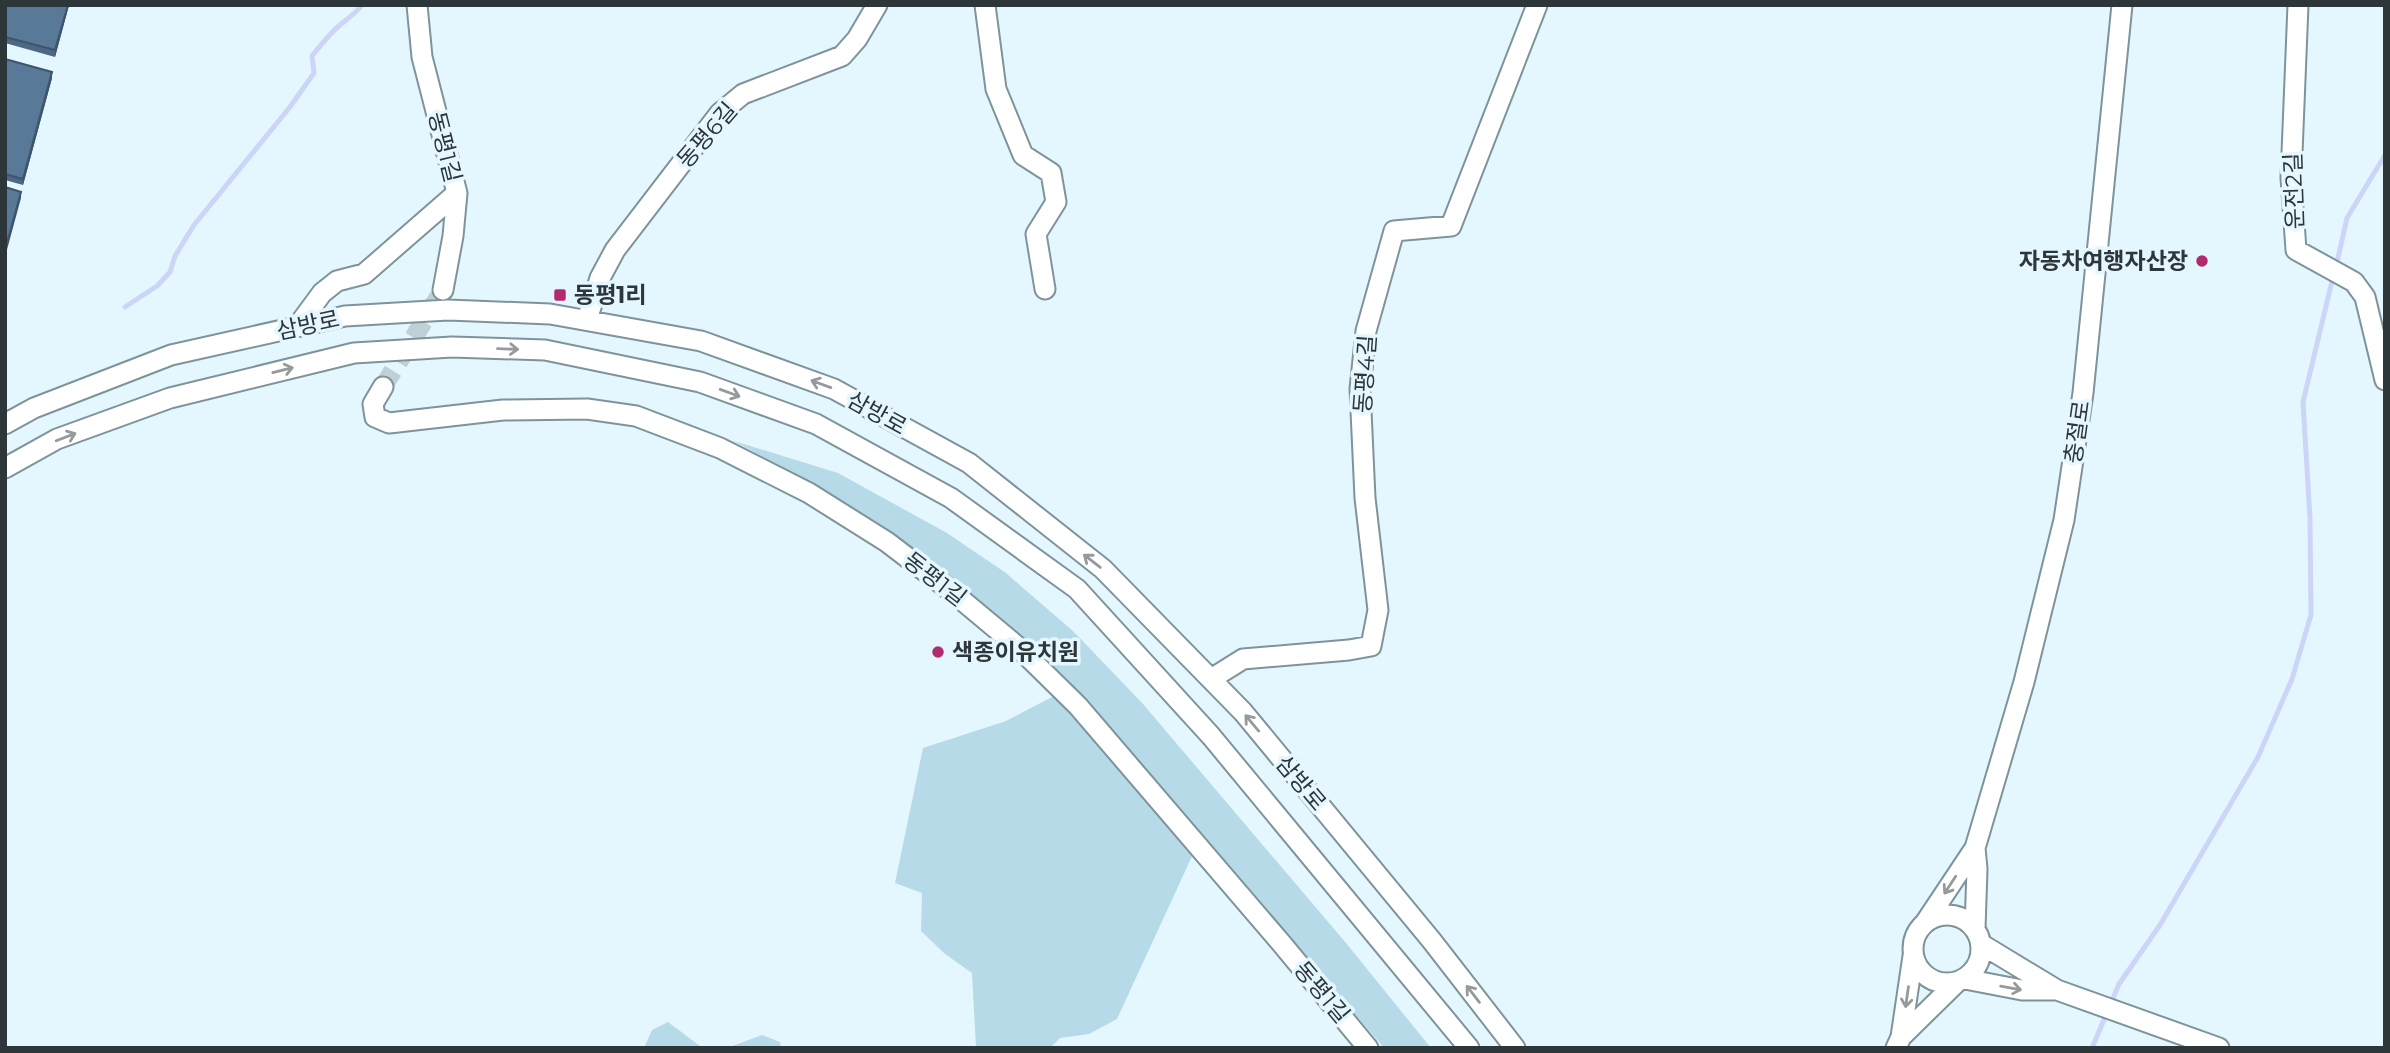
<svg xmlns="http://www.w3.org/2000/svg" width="2390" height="1053" viewBox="0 0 2390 1053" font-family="Montserrat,'Noto Sans KR',sans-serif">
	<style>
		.green { fill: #b6dae7 }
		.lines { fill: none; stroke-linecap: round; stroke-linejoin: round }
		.stream { stroke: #ccd5f8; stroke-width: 5 }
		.minor-tunnel { stroke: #c0d0d7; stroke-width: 19; stroke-dasharray: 19 10; stroke-linecap: butt }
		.minor-casing { stroke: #7e939a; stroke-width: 23 }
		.minor { stroke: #fff; stroke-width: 19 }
		.wall { fill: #4c6883 }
		.shaded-wall { fill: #3e556a }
		.building { fill: #587998; stroke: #3e556a; stroke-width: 2 }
		.oneway { stroke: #969a9c }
		.poi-dot { fill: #b22b6e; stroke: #e5f7fe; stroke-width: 2.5 }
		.labels { text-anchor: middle; stroke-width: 7; stroke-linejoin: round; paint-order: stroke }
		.street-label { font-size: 23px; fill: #2d3639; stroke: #e5f7fe }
		.poi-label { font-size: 23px; font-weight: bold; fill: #2d3639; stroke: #e5f7fe; text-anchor: start }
	</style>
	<rect width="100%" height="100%" fill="#e5f7fe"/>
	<!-- green -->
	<path class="green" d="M734,441L838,473L947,533L1006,573L1074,632L1143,704L1346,943L1431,1048H1384L1120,740L1032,647L875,522L794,473Z
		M1054,696L1113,756L1194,852L1117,1019L1089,1034L1060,1038L1050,1048H976L972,973L945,954L921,931L922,893L895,883L923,748L1006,721Z
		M668,1022L700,1046L711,1048H644L652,1030Z
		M762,1035L780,1042L781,1048H727Z"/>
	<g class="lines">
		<!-- stream -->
		<path class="stream" d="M2336,267L2347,218L2385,155
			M125,307L157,286L170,272L175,256L194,225L290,107L314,73L312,56C321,45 329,34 340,25C348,18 355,14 362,5
			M2092,1048L2119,984L2160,925L2258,757L2292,679L2311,615L2310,518L2303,402L2333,277"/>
		<!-- minor-tunnel -->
		<path class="minor-tunnel" d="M383,387L443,290"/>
		<!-- minor casing -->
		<g class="minor-casing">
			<path id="minor" d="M417,5L422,57L457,193L453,236L443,290
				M985,5L996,89L1023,155L1051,173L1056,202L1036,234L1045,289
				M2298,5L2291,178L2296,250L2354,282L2365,297L2385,380
				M587,320L600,278L615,250L720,113L743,94L842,56L857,39L877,5
				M297,327L322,293L337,281L364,274L457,193
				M383,387L373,404L375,417L389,423L503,410L587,409L636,416L720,448L809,493L887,542L951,591L1018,647L1078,706L1282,944L1368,1048
				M5,424L34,408L171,355L345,316L448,310L550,314L701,341L834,389L969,463L1103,569L1243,712L1432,941L1515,1048
				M5,468L57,439L170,398L354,353L452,347L545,350L700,382L816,424L951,498L1077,589L1211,736L1469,1048
				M1211,679L1243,659L1349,650L1371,646L1378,610L1365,498L1360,389L1366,331L1394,231L1451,226L1537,5
				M1975,848L1977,869L1975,929
				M1913 949a34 34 0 1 1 68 0a34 34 0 1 1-68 0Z
				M1925,923L1975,848L2024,682L2064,520L2083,393L2122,5
				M1981,944L2057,990L2219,1048
				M1965,979L2022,990H2057
				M1901,1037L1956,983
				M1896,1048L1901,1037L1913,956"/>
		</g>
		<!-- minor -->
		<use href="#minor" class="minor"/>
	</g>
	<!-- wall -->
	<path class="wall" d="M5,5H69L55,57L5,43Z
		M5,59L52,78L23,185L5,180Z"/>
	<!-- shaded-wall -->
	<path class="shaded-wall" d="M68,5H69L55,57V50Z
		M52,72V78L23,185V179Z
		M21,192V198L5,257V250Z"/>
	<!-- building -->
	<path class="building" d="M5,5H68L55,50L5,37Z
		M5,59L52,72L23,179L5,174Z
		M5,187L21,192L5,250Z"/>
	<!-- one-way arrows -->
	<defs><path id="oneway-shaft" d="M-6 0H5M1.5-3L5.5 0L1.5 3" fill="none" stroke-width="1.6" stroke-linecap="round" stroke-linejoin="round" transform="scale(1.75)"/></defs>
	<g class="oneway">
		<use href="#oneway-shaft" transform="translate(508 349) rotate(2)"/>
		<use href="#oneway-shaft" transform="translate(283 370) rotate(-14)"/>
		<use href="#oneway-shaft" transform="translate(821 384) rotate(-160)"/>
		<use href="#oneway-shaft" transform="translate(730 393) rotate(20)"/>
		<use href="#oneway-shaft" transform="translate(66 437) rotate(-21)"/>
		<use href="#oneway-shaft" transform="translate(1092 561) rotate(-142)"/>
		<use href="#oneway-shaft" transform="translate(1252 723) rotate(-130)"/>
		<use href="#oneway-shaft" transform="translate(1950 885) rotate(123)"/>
		<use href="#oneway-shaft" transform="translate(2011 988) rotate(10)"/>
		<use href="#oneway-shaft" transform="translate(1473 994) rotate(-128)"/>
		<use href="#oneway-shaft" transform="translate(1907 997) rotate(98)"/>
	</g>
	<!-- markers -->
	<g class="poi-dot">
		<circle cx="2202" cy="261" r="7"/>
		<rect x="553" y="288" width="14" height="14" rx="3.5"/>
		<circle cx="938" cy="652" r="7"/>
	</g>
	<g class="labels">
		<!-- street labels -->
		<g class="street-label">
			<text transform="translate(707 135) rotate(-49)" y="8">동평6길</text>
			<text transform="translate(445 147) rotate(76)" y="8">동평1길</text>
			<text transform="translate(2294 191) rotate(-92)" y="8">운전2길</text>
			<text transform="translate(308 325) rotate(-12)" y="8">삼방로</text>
			<text transform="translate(1365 374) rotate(-86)" y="8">동평4길</text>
			<text transform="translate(877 413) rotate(29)" y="8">삼방로</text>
			<text transform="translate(2077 432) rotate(-82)" y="8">충절로</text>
			<text transform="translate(935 579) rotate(38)" y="8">동평1길</text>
			<text transform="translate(1301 783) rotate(50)" y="8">삼방로</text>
			<text transform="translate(1322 992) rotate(50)" y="8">동평1길</text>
		</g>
		<!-- poi labels -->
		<g class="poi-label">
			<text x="2188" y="269" text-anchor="end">자동차여행자산장</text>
			<text x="574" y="303">동평1리</text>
			<text x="952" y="660">색종이유치원</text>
		</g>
	</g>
	<!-- border -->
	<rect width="2390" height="1053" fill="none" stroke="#2d3639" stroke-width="14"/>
</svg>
